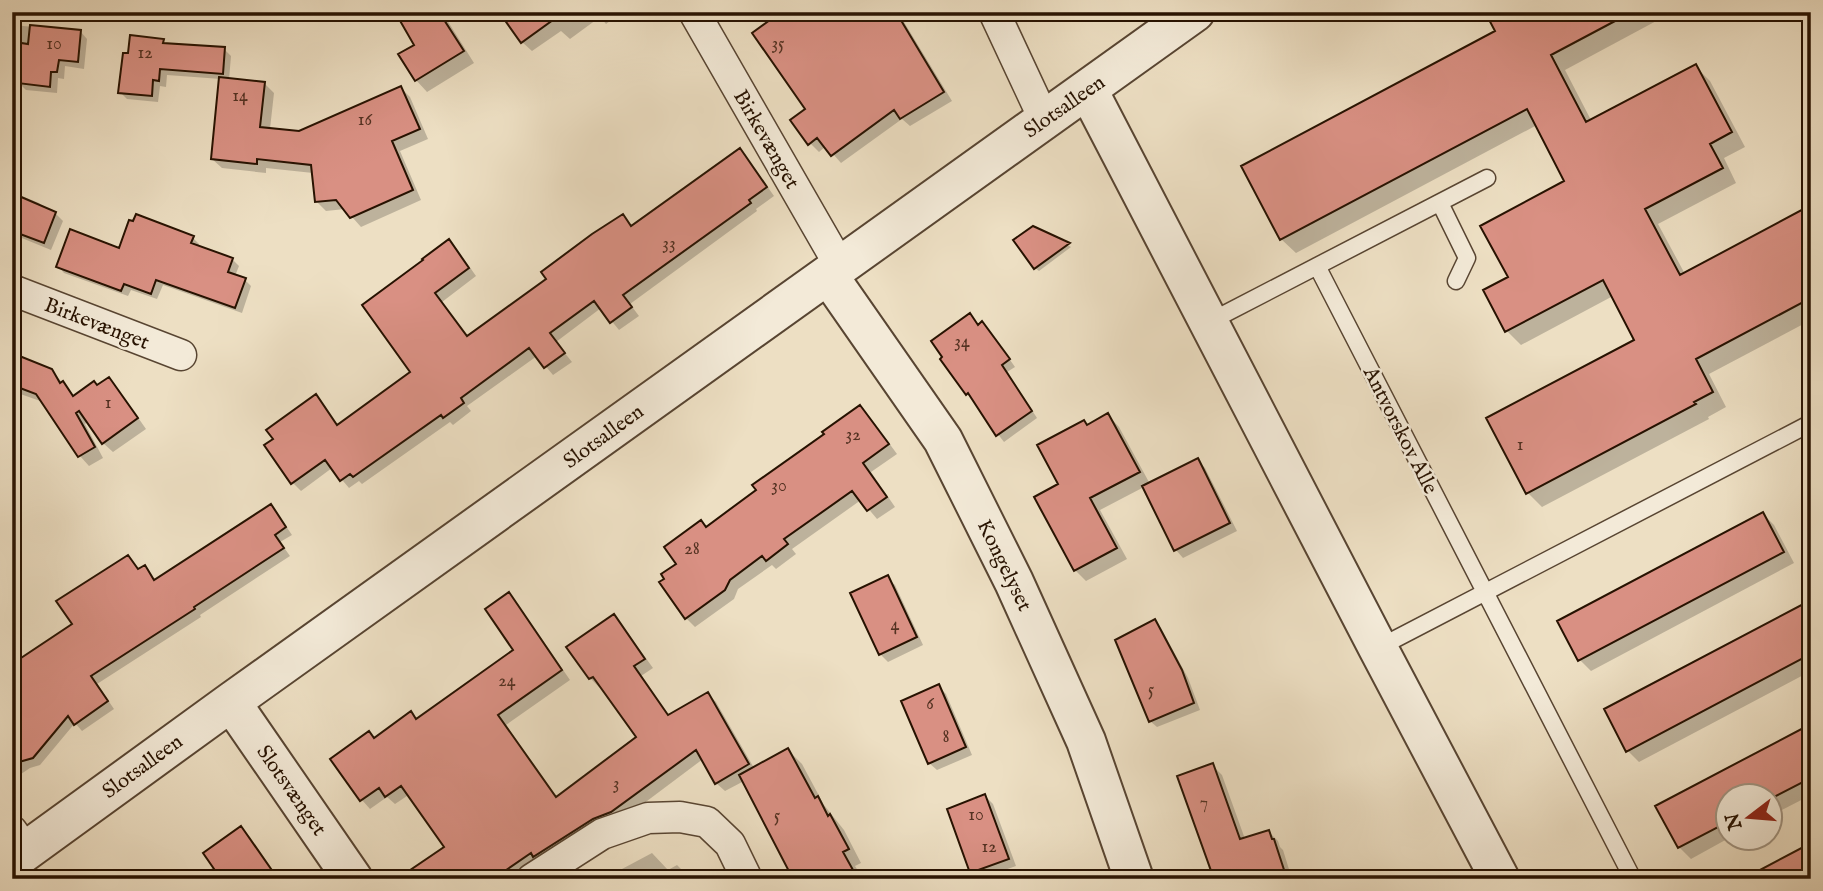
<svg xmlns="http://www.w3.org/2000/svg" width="1823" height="891" viewBox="0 0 1823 891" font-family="'IM FELL English',serif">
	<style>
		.shadow { fill: #0003 }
		.building { fill: #d99083; stroke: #271201; stroke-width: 2 }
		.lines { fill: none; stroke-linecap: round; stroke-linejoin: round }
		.service-casing { stroke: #584532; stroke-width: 19 }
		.minor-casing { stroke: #584532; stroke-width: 33 }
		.tertiary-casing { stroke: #584532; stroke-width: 42 }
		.service { stroke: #f3ead8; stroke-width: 16 }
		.minor { stroke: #f3ead8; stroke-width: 30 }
		.tertiary { stroke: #f3ead8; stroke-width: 38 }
		.labels { text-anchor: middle; stroke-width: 5; stroke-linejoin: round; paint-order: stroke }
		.number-label { font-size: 18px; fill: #543222 }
		.street-label { font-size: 21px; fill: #271201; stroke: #f3ead8 }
	</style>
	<rect width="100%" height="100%" fill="#eddfc3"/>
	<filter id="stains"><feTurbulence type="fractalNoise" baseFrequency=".00286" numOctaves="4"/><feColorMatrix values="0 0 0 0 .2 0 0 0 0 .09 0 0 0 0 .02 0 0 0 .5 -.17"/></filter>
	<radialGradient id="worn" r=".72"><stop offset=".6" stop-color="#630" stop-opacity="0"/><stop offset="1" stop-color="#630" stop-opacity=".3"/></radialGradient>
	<!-- shadow -->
	<path class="shadow" d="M397,12H442L474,63L427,92L416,80L401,55L416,46Z
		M501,12H622L606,24L600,17L570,39L561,31L532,51L522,42Z
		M761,12L895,14L904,22L952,101L910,126L902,119L841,163L826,146L819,152L810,143L807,110L769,23Z
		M1487,12H1673L1565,70L1592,122L1695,66L1710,81L1745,147L1724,158L1736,183L1658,224L1685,274L1811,207V320L1709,374L1726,407L1708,417L1709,419L1542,507L1528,493L1637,341L1613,296L1521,345L1507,331L1510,278L1567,181L1537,125L1296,253L1281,239L1497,32Z
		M12,25L80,31L87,39L84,69L65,66L64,79L58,78L57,93L26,90L19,83L16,69L12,71Z
		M163,41L168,46L224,49L231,56L229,80L264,83L274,93L270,129L299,132L401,88L410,97L428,139L400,151L421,200L361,227L345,209L326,211L316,201L313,173L266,168V173L222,168L212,159L221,79L167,75L166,87L160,86L158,102L127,99L120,92Z
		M740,150L747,158L774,196L756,209L757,211L630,304L639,316L619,330L601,308L556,342L572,362L553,375L537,356L467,406L471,411L453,425L450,422L362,484L359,481L349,488L332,468L301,491L293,483L316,397L323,404L338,426L413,373L449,241L457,249L476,276L442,302L468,338L548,279L623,217L633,228Z
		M12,192L39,203L44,208L55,213L63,221L51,250L12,234Z
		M1033,228L1071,247L1039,271L1035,268Z
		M193,238L199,244L198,247L232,259L239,266L235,276L245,280L251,286L242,313L163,285L157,299L131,290L128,296L64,273L58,266L120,250Z
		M970,315L979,326L989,330L1015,367L1007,372L1037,418L1004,442L967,394Z
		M12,348L15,352L14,356L51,370L75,397L97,387L108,379L118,389L146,429L113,452L103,443L88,421L85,424L103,458L89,466L80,456L43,402L12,391Z
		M860,407L869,416L897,454L871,472L895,507L877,519L861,500L792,549L796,554L776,569L772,565L738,589L734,599L695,627L686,618L679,564L707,529L759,491Z
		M1108,415L1119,427L1150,484L1198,460L1205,468L1237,531L1183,558L1176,550L1144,487L1100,510L1127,559L1086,581L1075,570L1060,485L1088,426Z
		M270,506L277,513L292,535L280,542L290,556L200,615L201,617L97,684L114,709L82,731L75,723L40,765L30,768L12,780V696L75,625L128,557L139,571L144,567L156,581Z
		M1763,514L1774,525L1794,563L1591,671L1580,660Z
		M887,578L895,585L923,645L888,662L880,654Z
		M509,594L517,603L570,680L506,725L557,798L639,738L601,685L599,687L590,678L614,616L622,625L653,668L641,676L669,716L708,694L716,702L754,768L788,750L802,764L824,805L844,830L861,863L855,866L863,879H801L744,781L725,791L716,783L703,759L627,816L540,861L514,879H414L447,847L410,794L395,804L387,797L370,809L362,800L333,759L375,739L411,713L418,720L515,650Z
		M1811,602V671L1639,762L1628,751Z
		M1154,621L1161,628L1188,678L1200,710L1157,727L1150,721Z
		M938,686L946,694L972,755L937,770L929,763Z
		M1811,726V795L1770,816V796H1728L1729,838L1691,859L1679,847L1658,807Z
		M1212,765L1222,775L1245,839L1269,832L1278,841L1280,847L1283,850L1292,879H1212L1207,862H1210Z
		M985,796L993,804L1016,866L979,879L972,872Z
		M241,828L250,837L279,879H197L215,866Z
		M652,853L668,870L677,865L691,879H628L622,869Z"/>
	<!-- building -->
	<path class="building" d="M395,12H439L464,51L415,81L398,54L414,45Z
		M499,12H564L521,43Z
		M781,12H896L944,92L900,119L894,110L831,156L817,138L808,145L790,120L805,109L752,33Z
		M1485,12H1632L1551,55L1586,122L1696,64L1732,132L1710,144L1723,168L1645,209L1680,275L1811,205V298L1696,359L1713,392L1694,402L1696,404L1526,494L1486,418L1634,340L1603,280L1505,332L1483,290L1508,277L1480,226L1564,181L1527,109L1280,240L1241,166L1495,31Z
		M30,25L81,30L78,62L59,60L57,72H51L50,87L17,83L21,43L28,44Z
		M130,35L164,39L163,43L225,47L223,74L160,69L159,81L153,80L152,96L118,93L123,53H128Z
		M219,77L265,82L260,127L299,131L401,86L420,129L392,141L413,190L350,218L336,200L315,202L311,165L257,159V164L211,159Z
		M740,148L767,187L749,200L751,203L623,295L632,307L610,323L594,301L550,333L565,353L544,368L529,348L461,398L464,403L443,418L441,415L353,477L350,474L340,481L325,460L291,484L264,445L273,439L266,430L316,394L337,425L410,372L362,305L423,260L422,259L449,239L469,268L435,293L467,336L546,279L541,272L592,234L623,214L631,226Z
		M12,193L56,212L44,243L12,231Z
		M136,214L194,236L191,243L233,258L228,272L246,278L235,308L156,280L151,294L124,284L121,291L56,267L70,229L119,248L129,220L133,221Z
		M1033,226L1070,243L1034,269L1013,240Z
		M970,313L978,325L982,321L1010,359L1002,365L1032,411L996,436L968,393L966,395L940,359L942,357L931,341Z
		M12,353L52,369L60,383L63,381L73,396L94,381L97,385L109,377L138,418L102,444L79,411L76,413L95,447L78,457L36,394L12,385Z
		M860,405L889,444L863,463L887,497L867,511L852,491L784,539L788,544L766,561L762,556L730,580L725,590L685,619L659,582L664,579L661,574L676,564L664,547L701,520L706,527L756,490L752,485L824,434L822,432Z
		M1108,413L1140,472L1090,498L1117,548L1074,571L1034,497L1058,484L1037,445L1084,420L1087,425Z
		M1198,458L1230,523L1174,551L1142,486Z
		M271,504L286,527L275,535L284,548L194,607L195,609L91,676L108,701L74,725L68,716L33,758L12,764V664L72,624L56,601L128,555L138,569L145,565L154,580Z
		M1763,512L1784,552L1578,661L1557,621Z
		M888,575L917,637L879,655L850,593Z
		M509,592L562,670L498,715L556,797L636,737L593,677L589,679L566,647L614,614L645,659L634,666L668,715L708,692L749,764L715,784L696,750L611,812L593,819L533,857L531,853L493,879H397L444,847L401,786L385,797L379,788L360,801L330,759L369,731L374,738L411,711L416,719L513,650L485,609Z
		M1811,600V654L1626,752L1604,709Z
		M1155,619L1182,670L1194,703L1149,722L1115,640Z
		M939,684L966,747L928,764L901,701Z
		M1811,724V778L1770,799V796H1728V822L1678,848L1655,806Z
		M788,748L815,798L818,796L828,816L830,814L849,849L843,852L858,879H793L739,775Z
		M1213,763L1240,839L1269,830L1272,839H1274L1287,879H1214L1177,776Z
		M985,794L1009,859L970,873L947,809Z
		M241,826L278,879H221L203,853Z
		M1811,843V879H1743Z"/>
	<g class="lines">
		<!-- service casing -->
		<g class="service-casing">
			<path id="service" d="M1440,203L1467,258L1456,281
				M1317,266L1633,879
				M1209,322L1487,178
				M1378,648L1811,423"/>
		</g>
		<!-- minor casing -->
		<g class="minor-casing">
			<path id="minor" d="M694,12L840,266
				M994,12L1044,119
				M12,290L181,355
				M12,831L26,851
				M532,879L602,834L648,818L680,817L707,822L730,844L747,879"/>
		</g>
		<!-- tertiary casing -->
		<g class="tertiary-casing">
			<path id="tertiary" d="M1088,90L1378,648L1500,879
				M828,275L943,440L1014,582L1086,741L1134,879
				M231,702L353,879
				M12,861L231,702L1195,12"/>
		</g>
		<!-- service -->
		<use href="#service" class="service"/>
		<!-- minor -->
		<use href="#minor" class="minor"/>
		<!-- tertiary -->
		<use href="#tertiary" class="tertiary"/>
	</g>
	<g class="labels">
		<!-- number labels -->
		<g class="number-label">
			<text x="54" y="49">10</text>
			<text x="778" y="49">35</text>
			<text x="145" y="58">12</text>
			<text x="240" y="101">14</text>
			<text x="365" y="125">16</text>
			<text x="669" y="249">33</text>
			<text x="962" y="347">34</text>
			<text x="108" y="408">1</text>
			<text x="853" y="440">32</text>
			<text x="1520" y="450">1</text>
			<text x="779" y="491">30</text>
			<text x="692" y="554">28</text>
			<text x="895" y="630">4</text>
			<text x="507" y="686">24</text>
			<text x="1151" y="695">5</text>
			<text x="930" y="709">6</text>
			<text x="946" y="742">8</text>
			<text x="616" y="789">3</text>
			<text x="1204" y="808">7</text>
			<text x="976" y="820">10</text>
			<text x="777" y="821">5</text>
			<text x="989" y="852">12</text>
		</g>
		<!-- street labels -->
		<g class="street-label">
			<text transform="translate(1064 106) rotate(-35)" y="7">Slotsalleen</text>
			<text transform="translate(767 139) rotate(60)" y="7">Birkevænget</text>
			<text transform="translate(97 323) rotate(21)" y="7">Birkevænget</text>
			<text transform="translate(1401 430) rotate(63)" y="7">Antvorskov Alle</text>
			<text transform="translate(603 436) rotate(-36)" y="7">Slotsalleen</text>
			<text transform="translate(1005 565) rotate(64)" y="7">Kongelyset</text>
			<text transform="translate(142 766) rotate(-36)" y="7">Slotsalleen</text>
			<text transform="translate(292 790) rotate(55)" y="7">Slotsvænget</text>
		</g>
	</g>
	<!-- margin -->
	<rect width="1823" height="891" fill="none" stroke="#eddfc3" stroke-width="42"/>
	<rect x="14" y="14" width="1795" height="863" fill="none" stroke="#271201" stroke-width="3.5"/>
	<rect x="21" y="21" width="1781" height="849" fill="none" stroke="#271201" stroke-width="2"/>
	<!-- north arrow -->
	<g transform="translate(1749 817) rotate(254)"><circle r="33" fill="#f3ead8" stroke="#a19482" stroke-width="2"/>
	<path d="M0-5L12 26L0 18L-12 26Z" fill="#8f2418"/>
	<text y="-10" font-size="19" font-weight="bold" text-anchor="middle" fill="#271201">N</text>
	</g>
	<rect width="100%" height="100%" filter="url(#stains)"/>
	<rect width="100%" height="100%" fill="url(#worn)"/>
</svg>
